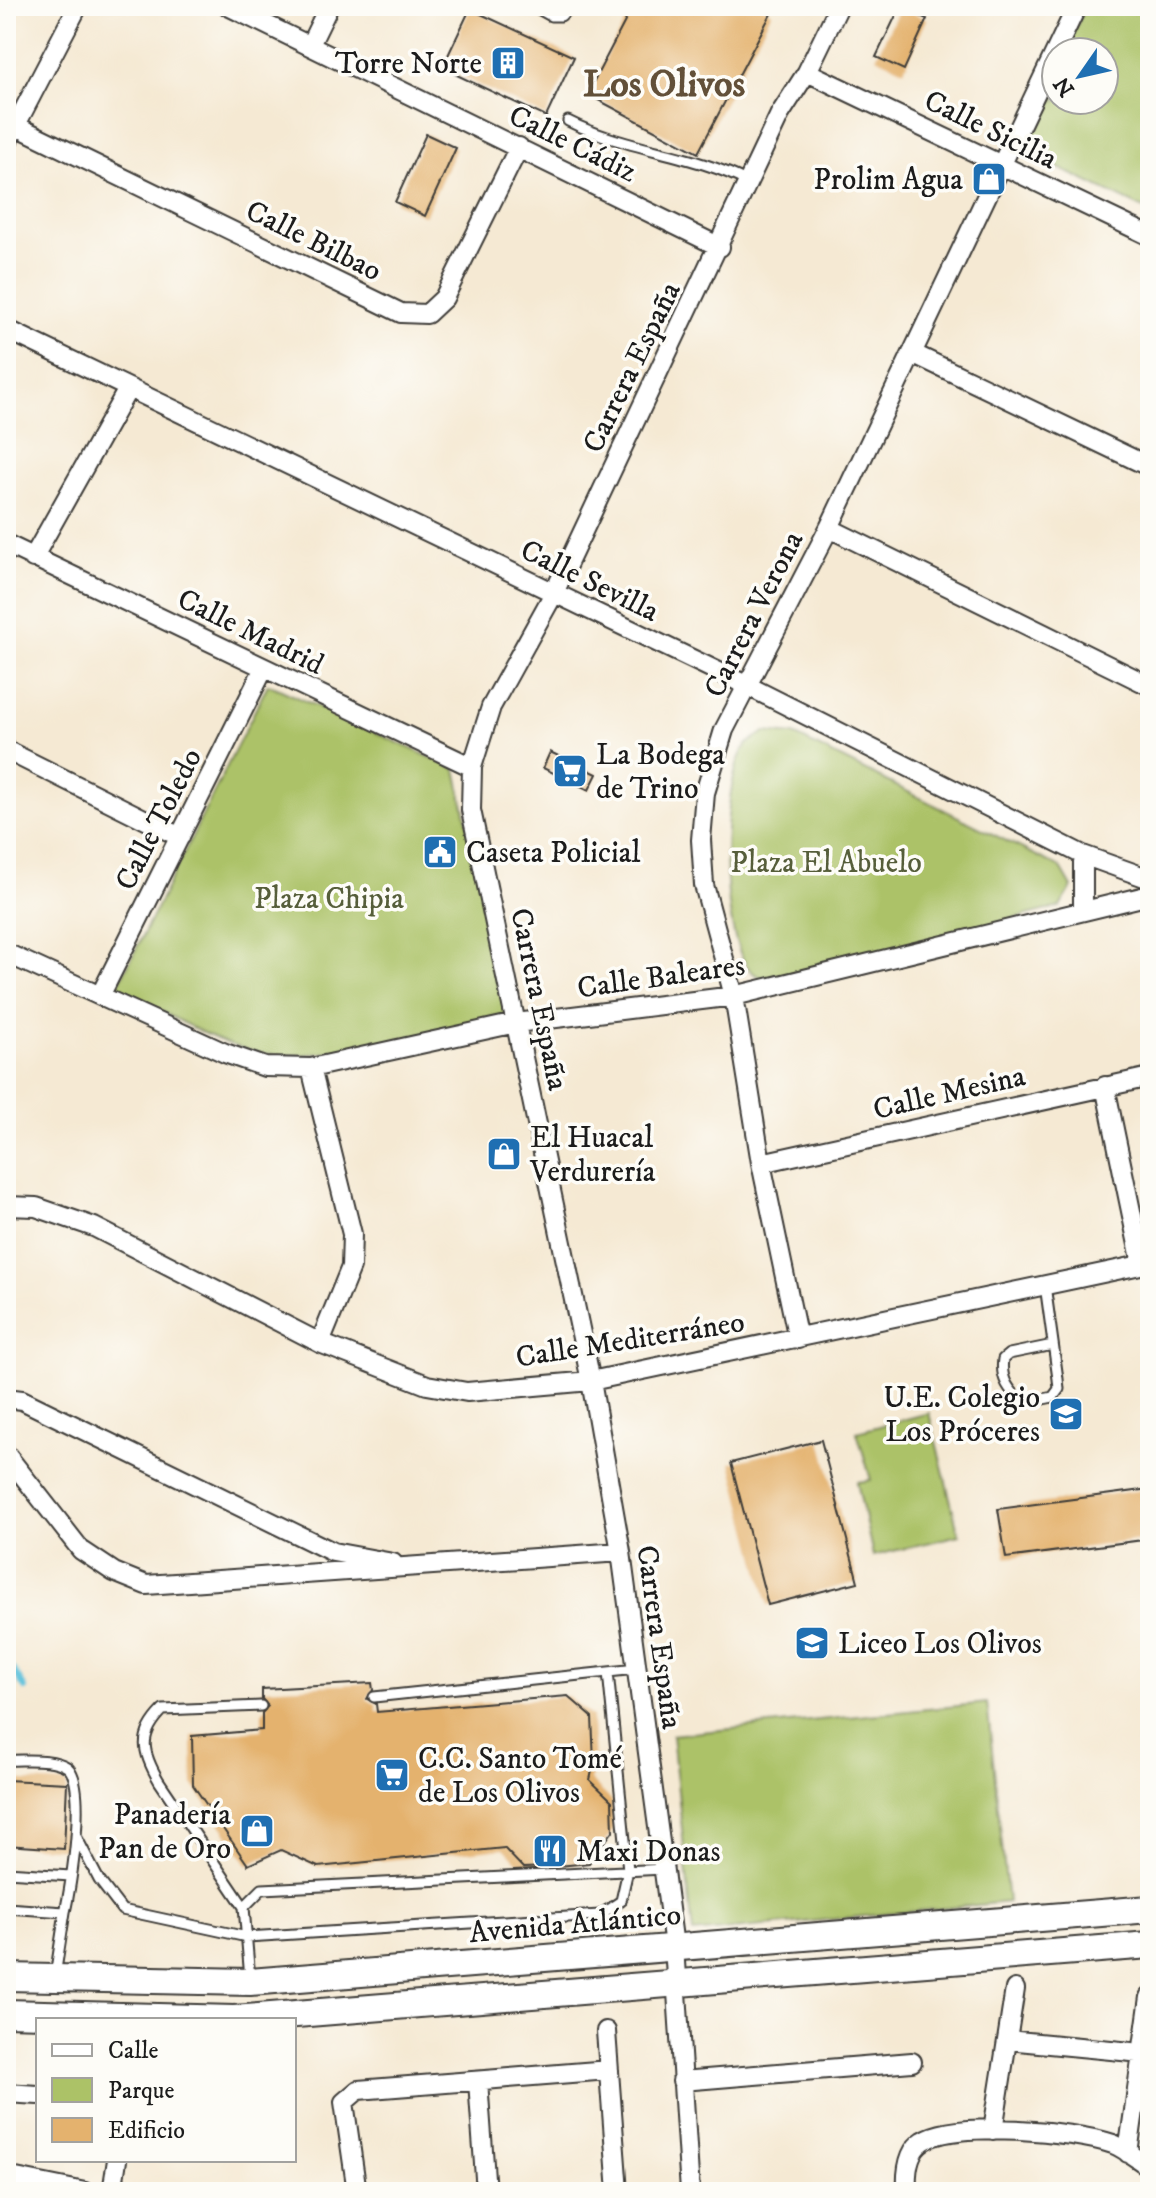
<svg xmlns="http://www.w3.org/2000/svg" width="1156" height="2198" viewBox="0 0 1156 2198" font-family="'IM FELL DW Pica',serif">
	<style>
		.green { fill: #acc267; stroke: #646f42; stroke-width: 2 }
		.lines { fill: none; stroke-linecap: round; stroke-linejoin: round }
		.stream { stroke: #5ec2dc; stroke-width: 6 }
		.building { fill: #e4b26e }
		.lane-casing { stroke: #3d3b37; stroke-width: 13 }
		.street-casing { stroke: #3d3b37; stroke-width: 22 }
		.secondary-casing { stroke: #3d3b37; stroke-width: 30 }
		.lane { stroke: #fff; stroke-width: 9 }
		.street { stroke: #fff; stroke-width: 18 }
		.secondary { stroke: #fff; stroke-width: 26 }
		.labels { text-anchor: middle; stroke-width: 7; stroke-linejoin: round; paint-order: stroke }
		.poi-label { font-size: 30px; fill: #1c1c1c; stroke: #fdfcf7; text-anchor: start }
		.street-label { font-size: 30px; fill: #1c1c1c; stroke: #fdfcf7 }
		.park-label { font-size: 30px; fill: #565e3a; stroke: #fdfcf7 }
		.district-label { font-size: 38px; font-weight: bold; fill: #625039; stroke: #fdfcf7 }
	</style>
	<rect width="100%" height="100%" fill="#fdfcf7"/>
	<filter id="ink" filterUnits="userSpaceOnUse"><feTurbulence type="fractalNoise" baseFrequency=".0125" numOctaves="2"/><feDisplacementMap in="SourceGraphic" scale="16" xChannelSelector="R" yChannelSelector="G"/><feConvolveMatrix kernelMatrix="1 2 1 2 8 2 1 2 1" color-interpolation-filters="sRGB"/></filter>
	<filter id="wash" filterUnits="userSpaceOnUse"><feTurbulence type="fractalNoise" baseFrequency=".006" numOctaves="4" result="noise"/><feDisplacementMap in="SourceGraphic" scale="32" xChannelSelector="R" yChannelSelector="G"/><feGaussianBlur stdDeviation="1.8" result="paint"/><feColorMatrix in="noise" values="0 0 0 0 0 0 0 0 0 0 0 0 0 0 0 0 0 1.4 0 .05"/><feComposite in="paint" operator="in"/></filter>
	<g filter="url(#wash)">
		<rect width="100%" height="100%" fill="#f5e9d3"/>
		<!-- green -->
		<path class="green" d="M1086,6H1150V212L1017,148L1056,68V100H1104V52H1064Z
			M268,684L456,769L507,1014C440,1028 332,1062 267,1054C219,1048 160,1009 117,987Z
			M765,732L794,735L1061,868L1072,887L1060,907L767,980C762,977 755,975 751,971C718,937 720,785 745,747C749,741 759,736 765,732Z
			M929,1413L959,1535L873,1556L857,1482L871,1480L857,1432Z
			M987,1703L1008,1902L693,1933L672,1735Z"/>
		<g class="lines">
			<!-- stream -->
			<path class="stream" d="M6,1659L25,1688"/>
		</g>
		<g id="blocks">
			<!-- building -->
			<path class="building" d="M633,6H761L772,12L698,153L587,94Z
				M900,7L927,19L904,70L876,57Z
				M470,9L574,57L546,117L442,68Z
				M426,134L456,148L425,216L395,202Z
				M550,752L597,774L589,790L543,768Z
				M821,1440L858,1582L768,1605L731,1463Z
				M1150,1489V1539L1006,1558L998,1509Z
				M372,1683L373,1690L367,1699L376,1704L377,1712L568,1696L592,1717L594,1762L590,1780L612,1801L613,1831L589,1863L548,1867L523,1868L504,1848L318,1867L281,1850L248,1865L193,1785L192,1736L262,1730V1713L268,1706L262,1699V1689Z
				M6,1780L67,1783L64,1849L6,1845Z"/>
		</g>
	</g>
	<g filter="url(#ink)">
		<use href="#blocks" fill-opacity="0" stroke="#3d3b37" stroke-width="2"/>
		<g class="lines">
			<!-- lane casing -->
			<g class="lane-casing">
				<path id="lane" d="M533,6L551,16H561L570,6
					M568,121C625,150 692,153 748,182
					M1045,1285L1058,1379L1059,1389L1053,1397L1024,1403C1009,1391 1000,1379 1003,1359L1009,1354L1053,1345
					M374,1697L608,1672
					M6,1760C24,1761 52,1757 67,1767C88,1781 71,1887 65,1912
					M76,1836L99,1880L122,1910L247,1937L600,1915L621,1901L628,1870L608,1672L637,1669
					M6,1872L71,1876
					M244,1907L159,1781C142,1752 138,1735 163,1710L261,1706
					M6,1908L65,1912L55,1976
					M250,1979L244,1907L262,1889L664,1869"/>
			</g>
			<!-- street casing -->
			<g class="street-casing">
				<path id="street" d="M228,6L720,247
					M310,45L329,6
					M807,72L1150,236
					M6,121L401,313L427,314L444,298L519,147
					M6,144L78,6
					M6,329L746,685L1083,855L1150,879
					M912,353L1150,467
					M829,528L1150,686
					M6,544L472,767
					M33,558L128,389
					M6,750L180,837
					M1083,855V911
					M6,953L225,1053L265,1067L311,1068L516,1023L734,996L1150,895
					M101,994L264,668
					M311,1068L352,1234L351,1267L320,1343
					M1105,1086L1142,1264
					M761,1163L1150,1077
					M6,1206L36,1207L94,1227L320,1343L427,1385L467,1392L591,1381L1150,1263
					M798,1339L761,1163L734,996L704,885L701,840L705,793L724,730L829,528L1077,6
					M6,1398L22,1400L333,1552L393,1563
					M6,1454L81,1550L114,1572L146,1585L621,1552
					M606,2031L618,2192
					M1007,2040L1142,2053
					M478,2081L486,2192
					M682,2081L912,2062
					M6,2093L38,2095
					M993,2130L1015,1989
					M1128,2153L1150,1997
					M6,2176L85,2192
					M112,2192L117,2160
					M357,2192L344,2102L358,2090L609,2070
					M690,2192L674,1946L621,1552L591,1381L471,810L472,767L491,707L553,595L780,114L807,72L839,6
					M907,2192C906,2176 907,2151 923,2141C955,2120 1076,2131 1113,2144C1126,2149 1138,2160 1150,2167"/>
			</g>
			<!-- secondary casing -->
			<g class="secondary-casing">
				<path id="secondary" d="M6,1977L250,1982L1150,1909
					M6,2013L234,2019L1150,1945"/>
			</g>
			<!-- lane -->
			<use href="#lane" class="lane"/>
			<!-- street -->
			<use href="#street" class="street"/>
			<!-- secondary -->
			<use href="#secondary" class="secondary"/>
		</g>
	</g>
	<!-- icons -->
	<defs>
		<g id="building-square" transform="scale(1.8)"><rect x="-9" y="-9" width="18" height="18" rx="4" fill="#1f6fb2" stroke="#fdfcf7"/><path d="M-4-6H4V6H1V3H-1V6H-4ZM-2.5-4.3h1.7v1.8h-1.7ZM.8-4.3h1.7v1.8H.8ZM-2.5-1h1.7V.8h-1.7ZM.8-1h1.7V.8H.8Z" fill="#fff"/></g>
		<g id="shop-square" transform="scale(1.8)"><rect x="-9" y="-9" width="18" height="18" rx="4" fill="#1f6fb2" stroke="#fdfcf7"/><path d="M-5-2.5h2.3a2.7 3.5 0 0 1 5.4 0H5L5.5 6h-11ZM-1.5-2.5h3a1.5 2.3 0 0 0-3 0Z" fill="#fff"/></g>
		<g id="supermarket-square" transform="scale(1.8)"><rect x="-9" y="-9" width="18" height="18" rx="4" fill="#1f6fb2" stroke="#fdfcf7"/><path d="M-6-5.5h2.5l.6 2H6L4.5 2H-2.5L-4.4-4H-6ZM-1.5 3.2a1.3 1.3 0 1 0 .1 0ZM3 3.2a1.3 1.3 0 1 0 .1 0Z" fill="#fff"/></g>
		<g id="civic-square" transform="scale(1.8)"><rect x="-9" y="-9" width="18" height="18" rx="4" fill="#1f6fb2" stroke="#fdfcf7"/><path d="M-.6-6.5H3V-4.5H.6V-3L4-1V1h2V6H-6V1h2V-1L-.6-3ZM-1.2 2.5V6h2.4V2.5Z" fill="#fff"/></g>
		<g id="school-square" transform="scale(1.8)"><rect x="-9" y="-9" width="18" height="18" rx="4" fill="#1f6fb2" stroke="#fdfcf7"/><path d="M0-5L7-2L0 1L-7-2ZM-4 1L0 2.5L4 1V4Q0 6-4 4Z" fill="#fff"/></g>
		<g id="restaurant-square" transform="scale(1.8)"><rect x="-9" y="-9" width="18" height="18" rx="4" fill="#1f6fb2" stroke="#fdfcf7"/><path d="M-5-6h1v4h1v-4h1v4h1v-4h1v5L-1.5 .5V6h-2V.5L-5-1ZM5-6V6H3V1.5H1.5Q1.5-4 5-6Z" fill="#fff"/></g>
	</defs>
	<g fill-rule="evenodd">
		<use href="#building-square" x="508" y="63"/>
		<use href="#shop-square" x="989" y="179"/>
		<use href="#supermarket-square" x="570" y="771"/>
		<use href="#civic-square" x="440" y="852"/>
		<use href="#shop-square" x="504" y="1154"/>
		<use href="#school-square" x="1066" y="1414"/>
		<use href="#school-square" x="812" y="1643"/>
		<use href="#supermarket-square" x="392" y="1775"/>
		<use href="#shop-square" x="257" y="1831"/>
		<use href="#restaurant-square" x="550" y="1851"/>
	</g>
	<g class="labels">
		<!-- poi labels -->
		<g class="poi-label">
			<text x="482" y="73" text-anchor="end">Torre Norte</text>
			<text x="963" y="189" text-anchor="end">Prolim Agua</text>
			<text x="596" y="764">La Bodega<tspan x="596" dy="34">de Trino</tspan></text>
			<text x="466" y="862">Caseta Policial</text>
			<text x="530" y="1147">El Huacal<tspan x="530" dy="34">Verdurería</tspan></text>
			<text x="1040" y="1407" text-anchor="end">U.E. Colegio<tspan x="1040" dy="34">Los Próceres</tspan></text>
			<text x="838" y="1653">Liceo Los Olivos</text>
			<text x="418" y="1768">C.C. Santo Tomé<tspan x="418" dy="34">de Los Olivos</tspan></text>
			<text x="231" y="1824" text-anchor="end">Panadería<tspan x="231" dy="34">Pan de Oro</tspan></text>
			<text x="576" y="1861">Maxi Donas</text>
		</g>
		<!-- street labels -->
		<g class="street-label">
			<text transform="translate(991 129) rotate(26)" y="10">Calle Sicilia</text>
			<text transform="translate(573 143) rotate(26)" y="10">Calle Cádiz</text>
			<text transform="translate(314 240) rotate(26)" y="10">Calle Bilbao</text>
			<text transform="translate(631 367) rotate(-64)" y="10">Carrera España</text>
			<text transform="translate(590 580) rotate(26)" y="10">Calle Sevilla</text>
			<text transform="translate(753 614) rotate(-63)" y="10">Carrera Verona</text>
			<text transform="translate(251 631) rotate(26)" y="10">Calle Madrid</text>
			<text transform="translate(158 819) rotate(-63)" y="10">Calle Toledo</text>
			<text transform="translate(661 976) rotate(-8)" y="10">Calle Baleares</text>
			<text transform="translate(540 999) rotate(78)" y="10">Carrera España</text>
			<text transform="translate(949 1092) rotate(-13)" y="10">Calle Mesina</text>
			<text transform="translate(630 1339) rotate(-9)" y="10">Calle Mediterráneo</text>
			<text transform="translate(660 1637) rotate(82)" y="10">Carrera España</text>
			<text transform="translate(575 1923) rotate(-5)" y="10">Avenida Atlántico</text>
		</g>
		<!-- park labels -->
		<g class="park-label">
			<text x="826" y="872">Plaza El Abuelo</text>
			<text x="329" y="908">Plaza Chipia</text>
		</g>
		<!-- district labels -->
		<g class="district-label">
			<text x="664" y="96">Los Olivos</text>
		</g>
	</g>
	<!-- margin -->
	<rect width="1156" height="2198" fill="none" stroke="#fdfcf7" stroke-width="32"/>
	<!-- legend -->
	<rect x="36" y="2018" width="260" height="144" fill="#fdfcf7" stroke="#a3a29f" stroke-width="2"/>
	<rect x="52" y="2044" width="40" height="12" fill="#ffffff" stroke="#a3a29f" stroke-width="2"/>
	<text x="108" y="2058" font-size="24" fill="#1c1c1c">Calle</text>
	<rect x="52" y="2078" width="40" height="24" fill="#acc267" stroke="#a3a29f" stroke-width="2"/>
	<text x="108" y="2098" font-size="24" fill="#1c1c1c">Parque</text>
	<rect x="52" y="2118" width="40" height="24" fill="#e4b26e" stroke="#a3a29f" stroke-width="2"/>
	<text x="108" y="2138" font-size="24" fill="#1c1c1c">Edificio</text>
	<!-- north arrow -->
	<g transform="translate(1080 76) rotate(236)"><circle r="38" fill="#fdfcf7" stroke="#a3a29f" stroke-width="2"/>
	<path d="M0-6L14 30L0 20L-14 30Z" fill="#1f6fb2"/>
	<text y="-12" font-size="22" font-weight="bold" text-anchor="middle" fill="#1c1c1c">N</text>
	</g>
</svg>
